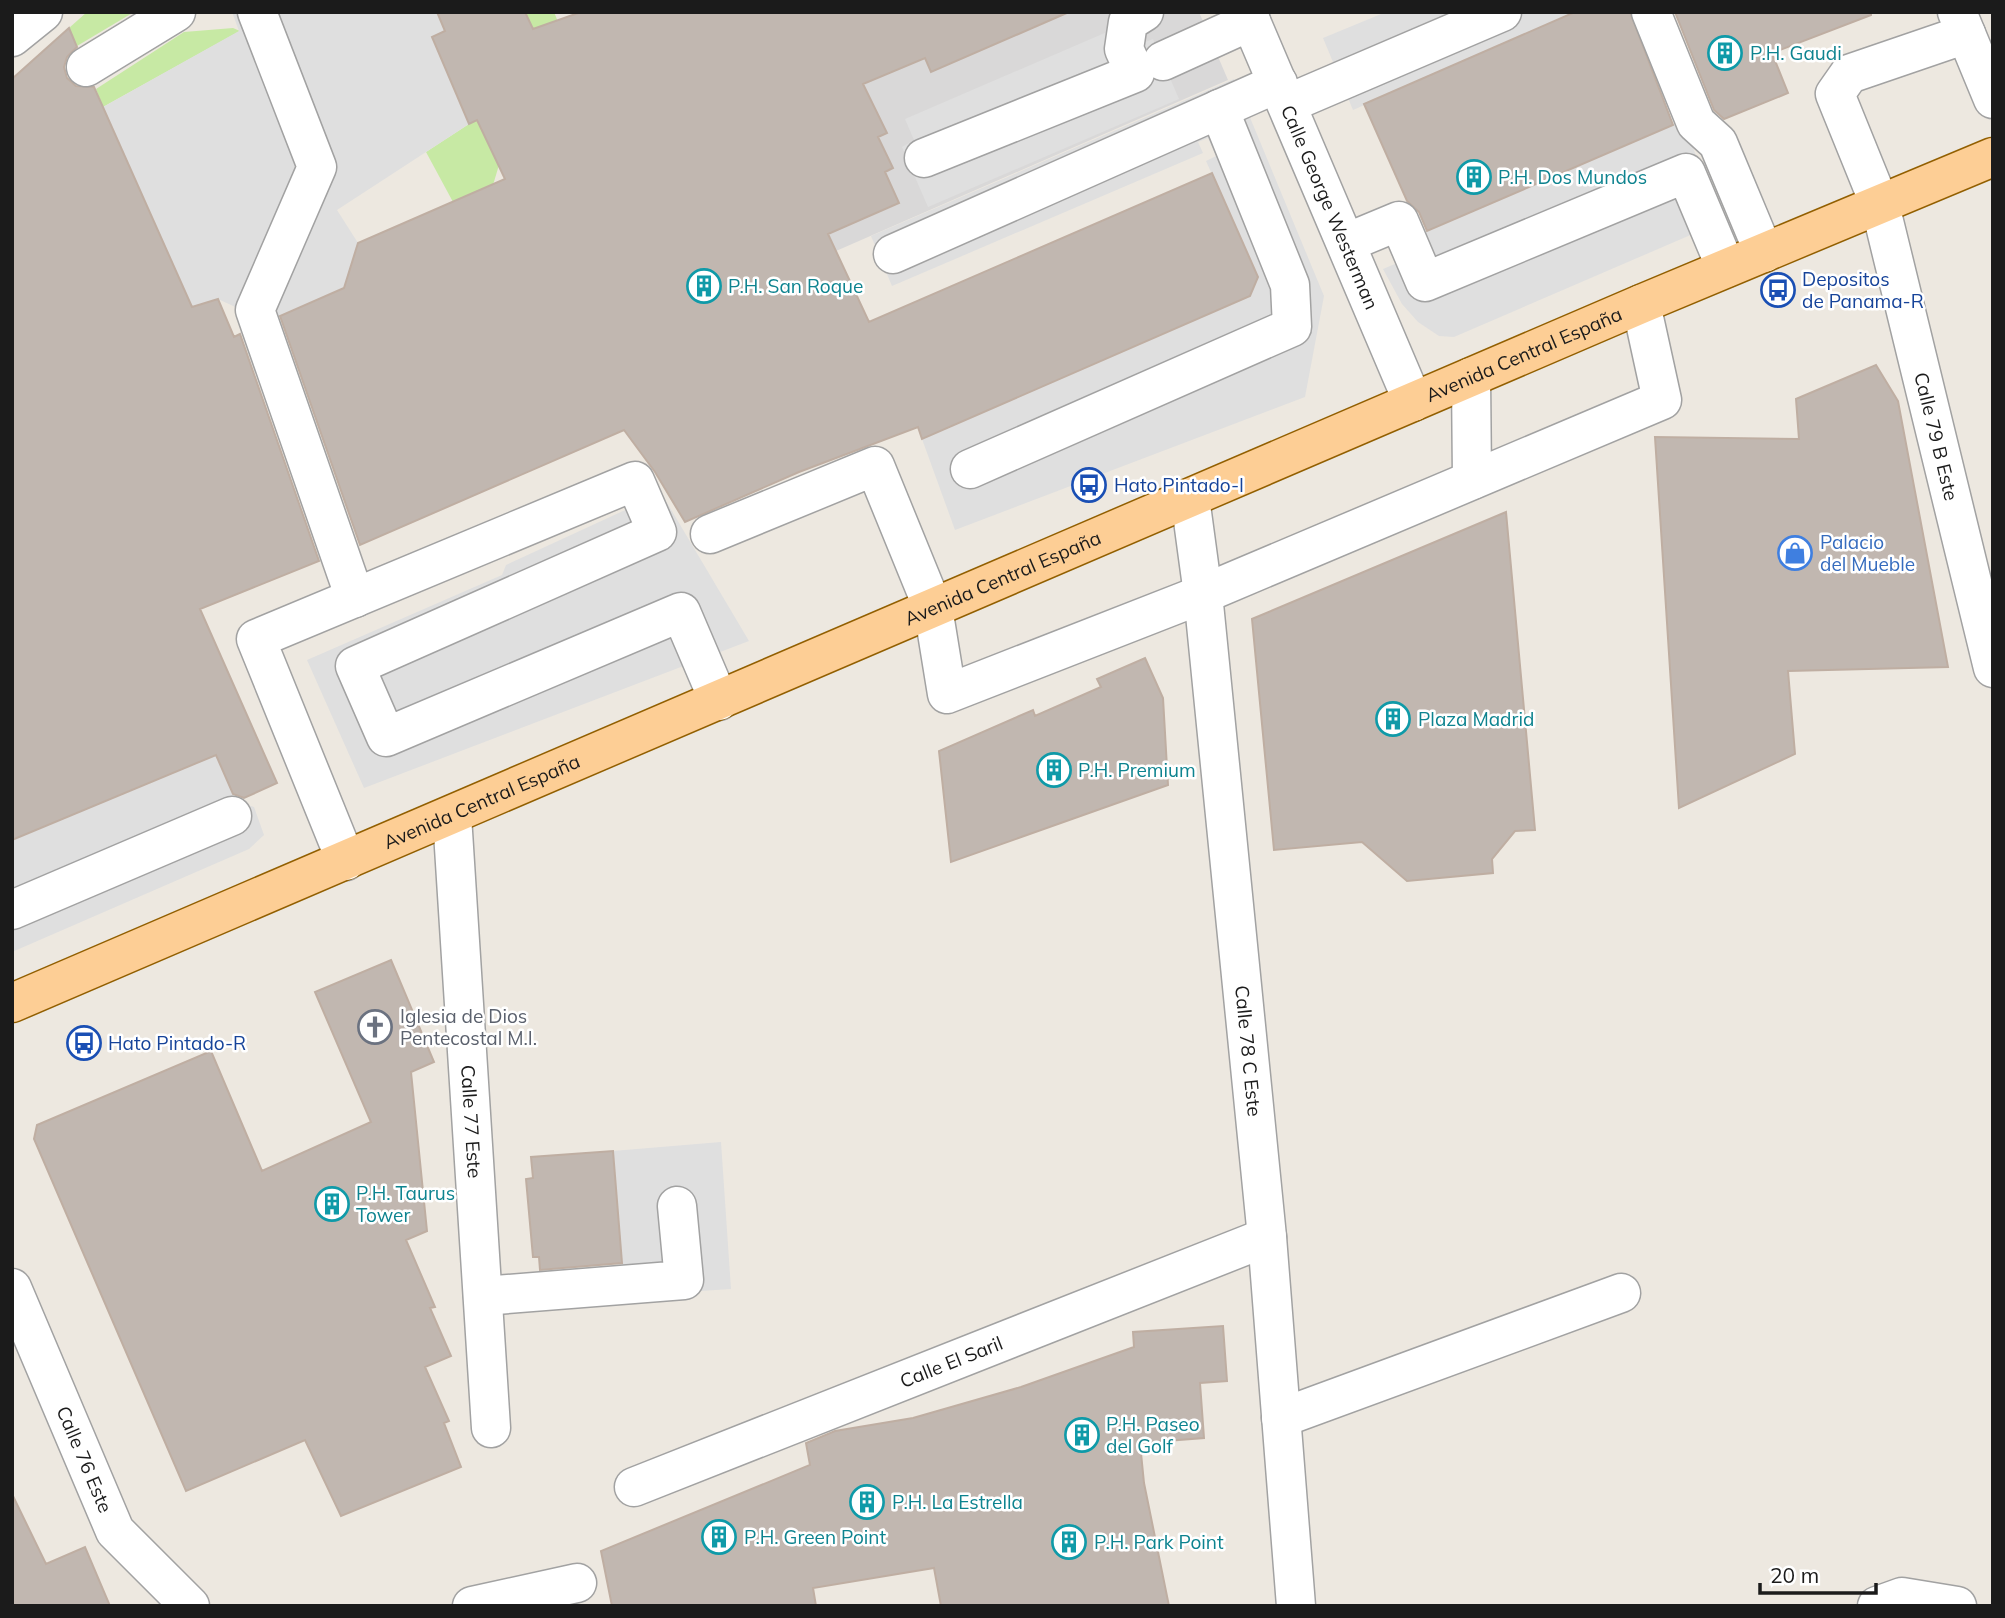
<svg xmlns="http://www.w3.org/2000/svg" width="2005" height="1618" viewBox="0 0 2005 1618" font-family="Mulish,sans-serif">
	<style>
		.residential { fill: #d9d8d8 }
		.grass { fill: #c7e9a4 }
		.parking { fill: #dfdfdf }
		.building { fill: #c1b7b0; stroke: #bfaea2; stroke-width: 2 }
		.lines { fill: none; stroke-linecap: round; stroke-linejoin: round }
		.minor-casing { stroke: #a2a2a2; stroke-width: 41 }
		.major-casing { stroke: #925f00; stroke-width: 41 }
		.minor { stroke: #fff; stroke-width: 38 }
		.major { stroke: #fdce95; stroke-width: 38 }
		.labels { text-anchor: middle; stroke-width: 5; stroke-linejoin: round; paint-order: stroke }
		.culture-label { font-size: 19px; fill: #0d838f; stroke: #fff; text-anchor: start }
		.street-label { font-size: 19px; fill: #1b1b1b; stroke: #fff }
		.transit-label { font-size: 19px; fill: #164399; stroke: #fff; text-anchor: start }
		.shop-label { font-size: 19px; fill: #366cbe; stroke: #fff; text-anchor: start }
		.worship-label { font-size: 19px; fill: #5b616d; stroke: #fff; text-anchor: start }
	</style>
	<rect width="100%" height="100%" fill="#ede8e0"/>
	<!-- residential -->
	<path class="residential" d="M754,12H1199L1228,80L836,251L757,67Z"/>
	<!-- grass -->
	<path class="grass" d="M87,12H134L77,46L69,28Z
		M525,12H554L599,124L499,165L493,185L453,202L426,152L469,124L556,87Z
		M233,28L240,31L103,107L96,89L184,32Z"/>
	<!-- parking -->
	<path class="parking" d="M232,12H437L445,31L432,37L469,124L337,210L358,243L344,288L268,322L218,299L192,307L103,107L239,31Z
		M1386,12H1575L1353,110L1323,38Z
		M1107,32L1105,44L1109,57L1153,39L1179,99L928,207L902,147L914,140L905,119Z
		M1234,79L1324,296L1305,397L955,530L922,439L1250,296L1258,277L1206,161L1216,156L1208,138L1198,142L1203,153L892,286L871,236Z
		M1682,121L1723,221L1454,337L1439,336L1418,322L1402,304L1383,269L1402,261L1421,234Z
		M663,496L749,641L364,788L307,660L502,575L506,565L623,511Z
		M216,755L236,801L254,807L264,835L249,849L12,952V840Z
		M721,1142L731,1289L625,1296L613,1151Z"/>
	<!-- building -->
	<path class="building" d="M437,12H525L533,29L581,12H1069L931,72L925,58L863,84L887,133L878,137L893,168L885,172L899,203L828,234L869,322L1212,173L1258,277L1250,296L922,439L918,427L799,472L685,522L655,472L624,430L360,545L280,316L344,288L358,243L505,179L477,120L469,124L432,37L445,31Z
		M1575,12H1630L1673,125L1427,231L1419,212L1407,201L1364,104Z
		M1675,12H1871V15L1772,53L1788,93L1724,119L1714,110Z
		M69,28L77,47L67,57L64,67L67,78L76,86L94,87L192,307L218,299L234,337L240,334L319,561L200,609L277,783L244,798L233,794L216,755L12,840V79Z
		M1876,365L1898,401L1948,667L1788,671L1795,754L1679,808L1655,437L1799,439L1796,399Z
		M1506,512L1535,830L1515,831L1492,859L1493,873L1407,881L1362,842L1274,850L1252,619Z
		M1145,658L1163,698L1168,785L951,862L939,751L1033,710L1035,716L1101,687L1097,679Z
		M391,960L434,1062L411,1072L427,1231L406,1240L435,1307L430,1308L451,1356L425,1367L449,1421L444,1423L461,1467L341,1516L305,1440L186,1491L34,1139L37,1125L211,1051L262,1171L371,1122L315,992Z
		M613,1151L622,1263L540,1270L539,1257H533L526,1179L533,1178L531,1157Z
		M1223,1326L1227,1381L1200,1383L1204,1438L1140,1443L1144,1483L1169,1606H941L934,1568L813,1588L816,1606H612L601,1551L810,1465L806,1443L835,1431L913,1418L1021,1387L1134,1347L1133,1332Z
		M12,1494L46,1564L85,1547L110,1606H12Z"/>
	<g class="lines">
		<!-- minor casing -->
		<g class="minor-casing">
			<g id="minor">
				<path d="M257,12L317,167L255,310L355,598"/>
				<path id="s1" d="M1247,12L1413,402"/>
				<path d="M1651,12L1696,123L1718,143L1764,253"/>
				<path d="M1957,12L1993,99"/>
				<path id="s2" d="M1966,34L1849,74L1835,94L1880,205L1993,668"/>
				<path d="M12,37L43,12"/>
				<path d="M1163,61L1251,21"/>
				<path d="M86,67L176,12"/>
				<path d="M1287,104L1502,12"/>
				<path d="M924,158L1135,73L1124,49L1128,22L1144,12"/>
				<path d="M1346,243L1399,221L1425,282L1686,173L1726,268"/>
				<path d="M893,254L1278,83"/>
				<path d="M1471,377L1472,480"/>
				<path d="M970,469L1292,327L1290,285L1219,109"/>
				<path id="s3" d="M1190,498L1203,594L1267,1237L1296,1606"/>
				<path d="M710,534L875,466L933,608L947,694L1203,594L1662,400L1641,304"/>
				<path id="s4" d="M452,816L491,1428"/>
				<path d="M346,861L256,639L635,481L657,532L355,666L386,737L681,612L719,701"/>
				<path d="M12,910L232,816"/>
				<path id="s5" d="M12,1288L115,1531L190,1606"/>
				<path d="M483,1296L684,1280L677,1206"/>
				<path d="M1281,1418L1621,1293"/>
				<path id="s6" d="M634,1487L1267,1237"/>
				<path d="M472,1606L577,1583"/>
				<path d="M1877,1606L1902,1597L1957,1606"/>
			</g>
		</g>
		<!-- major casing -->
		<g class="major-casing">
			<g id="major">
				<path id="s7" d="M12,1003L1641,304L1993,157"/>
			</g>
		</g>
		<!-- minor -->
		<use href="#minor" class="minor"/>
		<!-- major -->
		<use href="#major" class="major"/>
	</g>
	<!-- icons -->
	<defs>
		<g id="building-ring" transform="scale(1.75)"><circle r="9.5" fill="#fff" stroke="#0f9aa8" stroke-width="1.5"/><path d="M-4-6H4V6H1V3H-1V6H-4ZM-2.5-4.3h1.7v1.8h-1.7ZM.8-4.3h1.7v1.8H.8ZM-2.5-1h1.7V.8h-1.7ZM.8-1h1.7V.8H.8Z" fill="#0f9aa8"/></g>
		<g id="bus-ring" transform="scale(1.75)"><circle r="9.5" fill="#fff" stroke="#1a4fb4" stroke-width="1.5"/><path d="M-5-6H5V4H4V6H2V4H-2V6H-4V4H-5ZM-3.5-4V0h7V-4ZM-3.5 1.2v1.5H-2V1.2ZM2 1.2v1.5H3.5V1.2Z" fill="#1a4fb4"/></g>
		<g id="shop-ring" transform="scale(1.75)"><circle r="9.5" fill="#fff" stroke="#3f7fe0" stroke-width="1.5"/><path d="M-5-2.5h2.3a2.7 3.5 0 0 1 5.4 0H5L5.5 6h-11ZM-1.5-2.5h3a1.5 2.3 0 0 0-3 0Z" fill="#3f7fe0"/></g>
		<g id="church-ring" transform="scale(1.75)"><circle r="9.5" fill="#fff" stroke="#6b7280" stroke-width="1.5"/><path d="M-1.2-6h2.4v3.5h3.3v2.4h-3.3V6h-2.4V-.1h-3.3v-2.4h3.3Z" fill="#6b7280"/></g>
	</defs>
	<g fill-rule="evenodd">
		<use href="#building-ring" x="1725" y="53"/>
		<use href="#building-ring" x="1474" y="177"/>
		<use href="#building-ring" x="704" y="286"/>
		<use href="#bus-ring" x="1778" y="290"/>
		<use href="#bus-ring" x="1089" y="485"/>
		<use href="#shop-ring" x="1795" y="553"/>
		<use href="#building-ring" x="1393" y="719"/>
		<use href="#building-ring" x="1054" y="770"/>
		<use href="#church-ring" x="375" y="1027"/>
		<use href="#bus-ring" x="84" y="1043"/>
		<use href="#building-ring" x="332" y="1204"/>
		<use href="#building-ring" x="1082" y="1435"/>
		<use href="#building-ring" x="867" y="1502"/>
		<use href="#building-ring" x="719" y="1537"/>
		<use href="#building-ring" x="1069" y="1542"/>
	</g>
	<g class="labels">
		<!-- culture labels -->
		<g class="culture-label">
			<text x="1750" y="60">P.H. Gaudi</text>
			<text x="1498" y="184">P.H. Dos Mundos</text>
			<text x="728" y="293">P.H. San Roque</text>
			<text x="1418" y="726">Plaza Madrid</text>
			<text x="1078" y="777">P.H. Premium</text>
			<text x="356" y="1200">P.H. Taurus<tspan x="356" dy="22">Tower</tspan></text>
			<text x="1106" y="1431">P.H. Paseo<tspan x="1106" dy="22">del Golf</tspan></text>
			<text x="892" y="1509">P.H. La Estrella</text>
			<text x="744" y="1544">P.H. Green Point</text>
			<text x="1094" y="1549">P.H. Park Point</text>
		</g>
		<!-- street labels -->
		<g class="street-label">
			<text dy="7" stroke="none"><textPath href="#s1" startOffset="212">Calle George Westerman</textPath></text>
			<text dy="7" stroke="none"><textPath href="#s7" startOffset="1645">Avenida Central España</textPath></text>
			<text dy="7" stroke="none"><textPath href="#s2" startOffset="506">Calle 79 B Este</textPath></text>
			<text dy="7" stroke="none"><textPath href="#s7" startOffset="1078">Avenida Central España</textPath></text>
			<text dy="7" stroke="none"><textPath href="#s7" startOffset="511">Avenida Central España</textPath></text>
			<text dy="7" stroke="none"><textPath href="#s3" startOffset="556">Calle 78 C Este</textPath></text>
			<text dy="7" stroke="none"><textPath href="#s4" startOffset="306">Calle 77 Este</textPath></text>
			<text dy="7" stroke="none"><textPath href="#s6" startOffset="341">Calle El Saril</textPath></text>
			<text dy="7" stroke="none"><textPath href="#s5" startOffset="186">Calle 76 Este</textPath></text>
		</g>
		<!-- transit labels -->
		<g class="transit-label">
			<text x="1802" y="286">Depositos<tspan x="1802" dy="22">de Panama-R</tspan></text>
			<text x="1114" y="492">Hato Pintado-I</text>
			<text x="108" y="1050">Hato Pintado-R</text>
		</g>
		<!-- shop labels -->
		<g class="shop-label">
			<text x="1820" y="549">Palacio<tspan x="1820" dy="22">del Mueble</tspan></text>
		</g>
		<!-- worship labels -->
		<g class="worship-label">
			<text x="400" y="1023">Iglesia de Dios<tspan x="400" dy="22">Pentecostal M.I.</tspan></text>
		</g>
	</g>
	<!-- border -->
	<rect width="2005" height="1618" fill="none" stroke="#1b1b1b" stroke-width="28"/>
	<!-- scale -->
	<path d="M1760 1583v10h116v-10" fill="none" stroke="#1b1b1b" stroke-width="3.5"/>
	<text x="1770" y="1583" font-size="21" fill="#1b1b1b" stroke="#ffffff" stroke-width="5" paint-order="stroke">20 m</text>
</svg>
